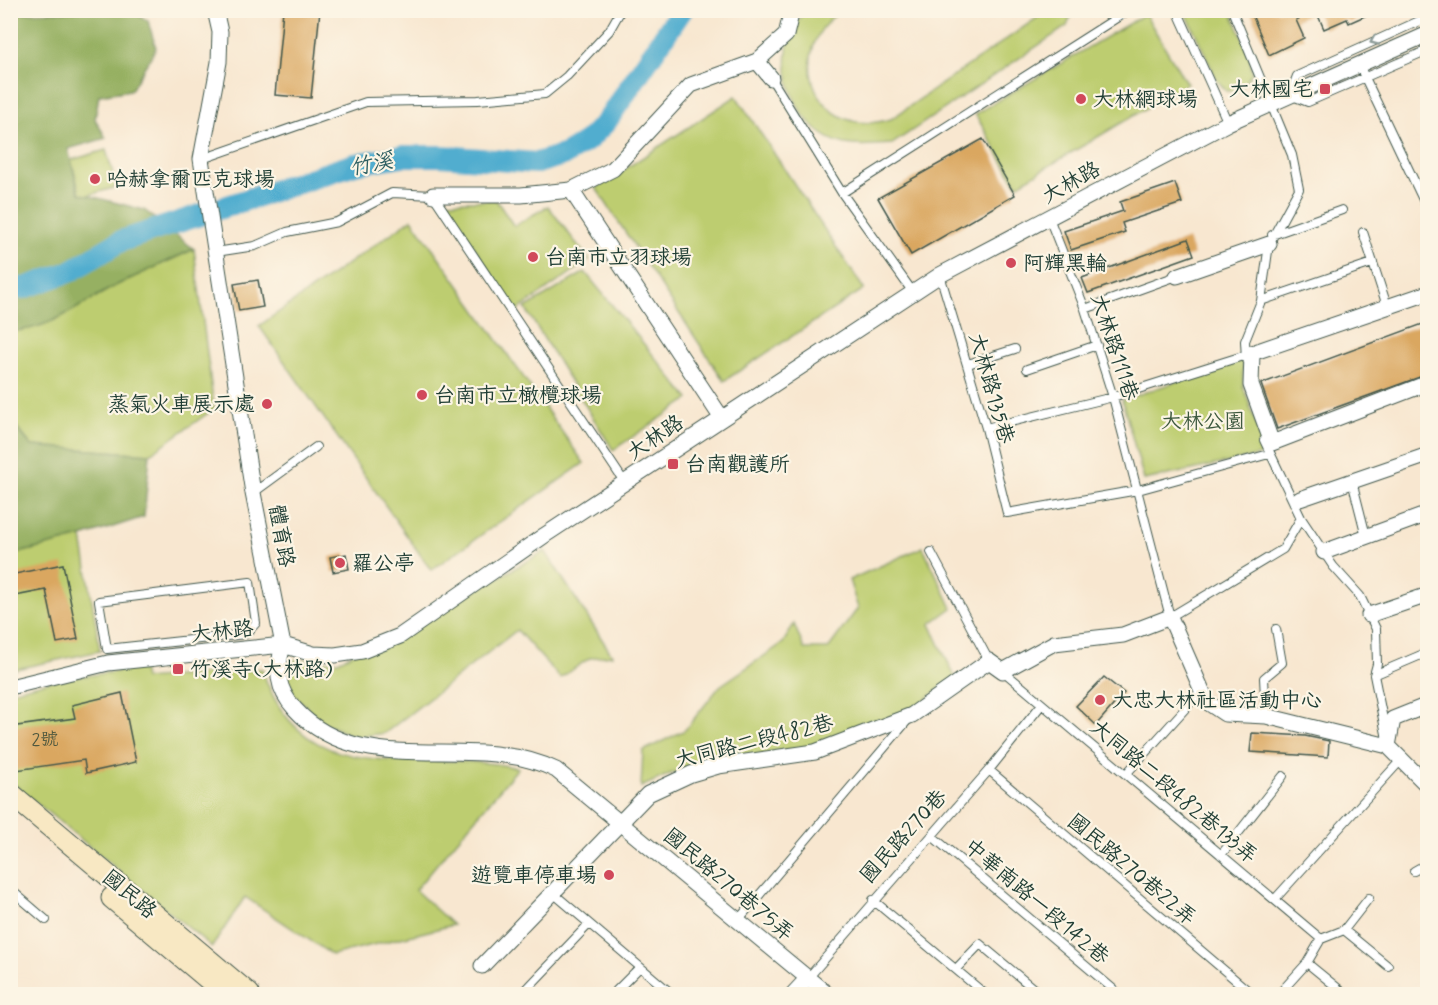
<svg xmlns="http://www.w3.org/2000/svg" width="1438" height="1005" viewBox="0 0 1438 1005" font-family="Mynerve,'LXGW WenKai TC',sans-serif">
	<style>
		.green { fill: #bdcd6f; stroke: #6e8552; stroke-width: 1.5 }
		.forest { fill: #96b062; stroke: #5a764b; stroke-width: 1.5 }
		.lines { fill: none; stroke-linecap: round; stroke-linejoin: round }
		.river { stroke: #51adcf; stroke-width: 22 }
		.building { fill: #daa760 }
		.lane-casing { stroke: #40564b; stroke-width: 10 }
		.street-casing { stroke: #40564b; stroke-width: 17 }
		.secondary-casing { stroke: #40564b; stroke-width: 23 }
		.lane { stroke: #fff; stroke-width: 8 }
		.street { stroke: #fff; stroke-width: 15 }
		.secondary { stroke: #f8e8c3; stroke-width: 21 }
		.oneway { stroke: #8f9e9a }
		.poi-dot { fill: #d1495b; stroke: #fcf5e5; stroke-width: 2 }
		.labels { text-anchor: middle; stroke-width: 4.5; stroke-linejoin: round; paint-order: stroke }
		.number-label { font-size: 18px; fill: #4e583f }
		.poi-label { font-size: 21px; fill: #1f3d34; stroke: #fcf5e5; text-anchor: start }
		.street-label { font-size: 21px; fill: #1f3d34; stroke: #fcf5e5 }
		.park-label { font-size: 21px; fill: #3f5a40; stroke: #fcf5e5 }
		.water-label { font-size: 22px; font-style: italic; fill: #2e5f62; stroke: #fcf5e5 }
	</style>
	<rect width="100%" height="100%" fill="#fcf5e5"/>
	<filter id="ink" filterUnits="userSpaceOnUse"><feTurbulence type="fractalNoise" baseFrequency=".0167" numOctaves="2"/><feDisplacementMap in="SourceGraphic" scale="12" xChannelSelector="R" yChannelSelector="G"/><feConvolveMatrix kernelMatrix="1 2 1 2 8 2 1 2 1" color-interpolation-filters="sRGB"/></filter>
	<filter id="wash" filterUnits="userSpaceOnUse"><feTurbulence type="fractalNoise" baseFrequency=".008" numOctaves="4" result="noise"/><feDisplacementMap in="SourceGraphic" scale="24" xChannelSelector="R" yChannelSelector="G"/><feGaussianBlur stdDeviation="1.35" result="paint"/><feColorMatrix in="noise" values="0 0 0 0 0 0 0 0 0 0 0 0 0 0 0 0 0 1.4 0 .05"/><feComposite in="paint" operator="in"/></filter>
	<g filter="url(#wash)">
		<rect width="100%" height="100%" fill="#f8e7d0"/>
		<!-- green -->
		<path class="green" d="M805,11H841C781,51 816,142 891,119L1047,11H1073L1067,26L892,144C876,145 861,147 845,144C798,134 775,73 792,30C795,23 801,17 805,11Z
			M1185,11H1231L1249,53L1252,73L1240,90L1226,91L1217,80Z
			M1145,14L1187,84L1017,185L975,114Z
			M736,96L864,289L724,381L596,188Z
			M106,150L117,187L81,197L71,160Z
			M496,200L514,226L548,206L589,260L515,312L446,202Z
			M412,219L584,463L431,570L259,326Z
			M194,249L214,409L150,454L32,446L11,420L10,331C47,331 82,304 113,287C139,273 167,262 194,249Z
			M585,272L689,399L613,450L525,308Z
			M1243,359V386L1267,454L1144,480L1122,400Z
			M82,537L100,651L11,670L10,555Z
			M923,547L952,608L930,624L955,677L908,713L815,749L719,760L672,773L641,787L643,751L685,730L720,686L783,643L794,624L804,649H828L858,608L849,580Z
			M545,551L612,655L590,658L560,678L517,630L385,733L355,737L324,723L294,695L282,660L338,661L457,601Z
			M142,668L144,679L262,669C303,798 421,745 518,768L415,890L453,925L332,955L245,897L212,947L11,782V691L55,680Z"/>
		<!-- forest -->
		<path class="forest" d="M88,11H132L148,21L156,48L131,90L99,95L95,119L106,138L68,149L79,193L144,210L194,249C168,261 143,273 117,285C84,302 49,331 11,331V13Z
			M10,420L32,446L150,454L144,517L82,537L11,555Z"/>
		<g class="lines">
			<!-- river -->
			<path class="river" d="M10,288H24L69,272L121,241L355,164L402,156H440L537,163L566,154L587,141L606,122L682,10"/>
		</g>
		<g id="blocks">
			<!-- building -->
			<path class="building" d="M283,10H320L311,98L275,95Z
				M1250,10H1378L1349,23L1347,19L1324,29L1316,11L1296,20L1304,38L1269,55Z
				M983,139L1015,195L911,255L878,198Z
				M1175,183L1182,203L1122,223L1125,232L1071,250L1064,231L1123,211L1120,202Z
				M1188,239L1194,255L1088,293L1082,278Z
				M258,280L263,307L239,311L234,284Z
				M1428,322V374L1277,429L1261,384Z
				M346,554L349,569L333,572L330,557Z
				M63,564L78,639L57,643L46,590L10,597V575Z
				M1104,677L1124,693L1096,725L1076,706Z
				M122,693L136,762L86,773L84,760L10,771V727L75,718L72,705Z
				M1252,733L1305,736L1329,741L1328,757L1250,752Z"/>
		</g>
	</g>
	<g filter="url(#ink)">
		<use href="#blocks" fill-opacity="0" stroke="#40564b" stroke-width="1.5"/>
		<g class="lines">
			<!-- lane casing -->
			<g class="lane-casing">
				<path id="lane" d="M1177,10L1228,123
					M1232,10L1292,155L1299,189L1269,244L1261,301L1245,341L1246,359
					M1428,17L1297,76L1290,95L1308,102L1428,50
					M1359,65L1428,210
					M771,78L842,193
					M202,159L366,102L478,100L545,94L567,76L609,31L621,10
					M1049,218L1085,309L1113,397L1170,617L1283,549L1301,518
					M1363,232L1387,306
					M1272,235L1342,210
					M216,252L255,246L287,232L337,222L392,193L433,195L625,483
					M940,275L986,428L1007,513L1138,490L1269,454
					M912,291L842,193L1129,10
					M1261,301L1372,263
					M1085,309L1174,277
					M968,364L1015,349
					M1027,369L1097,345
					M986,428L1113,397L1246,355
					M1264,440L1301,518L1333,566L1360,596L1376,629L1377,664L1374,675L1386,734
					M1352,481L1366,536
					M253,493L316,447
					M931,552L989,661
					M250,582L256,623L246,634L107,649L99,601Z
					M1003,671L1321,939
					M1374,675L1428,652
					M1266,716L1264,678L1282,663L1276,629
					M989,770L1252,994
					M1126,774L1202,690
					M932,836L1119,994
					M1221,855L1283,776
					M1414,871L1428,863
					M10,889L46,920
					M553,893L672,994
					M1275,899L1401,760
					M873,900L985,994
					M739,919L907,721
					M1344,930L1369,898
					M1321,939L1344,930L1388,966
					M1307,963L1345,994
					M956,969L980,944L1040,994
					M808,978L989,770L1042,704
					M522,994L589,924
					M613,994L639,968
					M1279,994L1307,963L1321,939"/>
			</g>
			<!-- street casing -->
			<g class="street-casing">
				<path id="street" d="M215,10L220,32L219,62L201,159L253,493L283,645C276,671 276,688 295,709C362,783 474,729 556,770L827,994
					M757,61L771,78
					M571,190L721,417
					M433,195H521L571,190L613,169L691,85L757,61L786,35L792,10
					M1177,276L1269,244
					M1428,293L1252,353L1251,385L1272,443L1428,383
					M1300,499L1428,455
					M1324,552L1428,514
					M1369,615L1428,595
					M10,687L108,663L283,645L313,654L335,655L362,651L400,636L545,535L940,275L1228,123L1428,34
					M1388,746L1393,719L1428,705
					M482,966L648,794L691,774L718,766L815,752L912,715L989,661L1003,671L1054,643L1123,635L1170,617L1207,702L1225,714L1266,716L1388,746L1428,786
					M793,994L808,978"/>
			</g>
			<!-- secondary casing -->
			<g class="secondary-casing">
				<path id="secondary" d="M10,793L249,994
					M112,898L226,994"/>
			</g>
			<!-- lane -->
			<use href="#lane" class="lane"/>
			<!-- street -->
			<use href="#street" class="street"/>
			<!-- secondary -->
			<use href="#secondary" class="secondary"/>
		</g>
		<!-- one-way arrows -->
		<defs><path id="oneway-chevron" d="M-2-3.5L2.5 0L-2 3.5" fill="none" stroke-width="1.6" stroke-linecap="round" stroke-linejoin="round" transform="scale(1.5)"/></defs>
		<use class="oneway" href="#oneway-chevron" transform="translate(1374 41) rotate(156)"/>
	</g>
	<!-- markers -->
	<g class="poi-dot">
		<rect x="1319" y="83" width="12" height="12" rx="3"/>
		<circle cx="1081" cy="99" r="6"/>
		<circle cx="95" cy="179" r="6"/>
		<circle cx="533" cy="257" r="6"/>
		<circle cx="1011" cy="263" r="6"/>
		<circle cx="422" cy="395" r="6"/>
		<circle cx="267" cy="404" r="6"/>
		<rect x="667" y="458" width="12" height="12" rx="3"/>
		<circle cx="340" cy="563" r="6"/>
		<rect x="172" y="663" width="12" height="12" rx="3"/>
		<circle cx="1100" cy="700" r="6"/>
		<circle cx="609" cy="875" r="6"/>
	</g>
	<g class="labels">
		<!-- number labels -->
		<g class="number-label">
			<text x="45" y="745">2號</text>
		</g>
		<!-- poi labels -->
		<g class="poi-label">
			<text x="1313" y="96" text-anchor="end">大林國宅</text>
			<text x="1093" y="106">大林網球場</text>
			<text x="107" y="186">哈赫拿爾匹克球場</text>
			<text x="545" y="264">台南市立羽球場</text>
			<text x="1023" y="270">阿輝黑輪</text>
			<text x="434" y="402">台南市立橄欖球場</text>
			<text x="255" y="411" text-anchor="end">蒸氣火車展示處</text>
			<text x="685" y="471">台南觀護所</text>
			<text x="352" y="570">羅公亭</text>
			<text x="190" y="676">竹溪寺(大林路)</text>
			<text x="1112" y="707">大忠大林社區活動中心</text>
			<text x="597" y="882" text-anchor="end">遊覽車停車場</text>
		</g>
		<!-- street labels -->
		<g class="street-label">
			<text transform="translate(1071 182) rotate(-29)" y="7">大林路</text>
			<text transform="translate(1115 347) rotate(72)" y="7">大林路111巷</text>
			<text transform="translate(992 388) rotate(74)" y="7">大林路135巷</text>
			<text transform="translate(655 437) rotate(-34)" y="7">大林路</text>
			<text transform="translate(282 536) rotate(80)" y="7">體育路</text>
			<text transform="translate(222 631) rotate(-6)" y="7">大林路</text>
			<text transform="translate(754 741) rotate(-14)" y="7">大同路二段482巷</text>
			<text transform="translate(1174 791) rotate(40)" y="7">大同路二段482巷133弄</text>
			<text transform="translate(903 836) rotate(-48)" y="7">國民路270巷</text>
			<text transform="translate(1132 869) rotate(40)" y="7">國民路270巷22弄</text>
			<text transform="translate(729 884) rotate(40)" y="7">國民路270巷75弄</text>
			<text transform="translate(130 894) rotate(40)" y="7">國民路</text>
			<text transform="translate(1037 901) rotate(40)" y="7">中華南路一段142巷</text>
		</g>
		<!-- park labels -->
		<g class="park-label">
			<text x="1203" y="428">大林公園</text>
		</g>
		<!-- water labels -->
		<g class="water-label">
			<text transform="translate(371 163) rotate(-11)" y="8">竹溪</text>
		</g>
	</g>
	<!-- margin -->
	<rect width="1438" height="1005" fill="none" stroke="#fcf5e5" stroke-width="36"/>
</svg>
